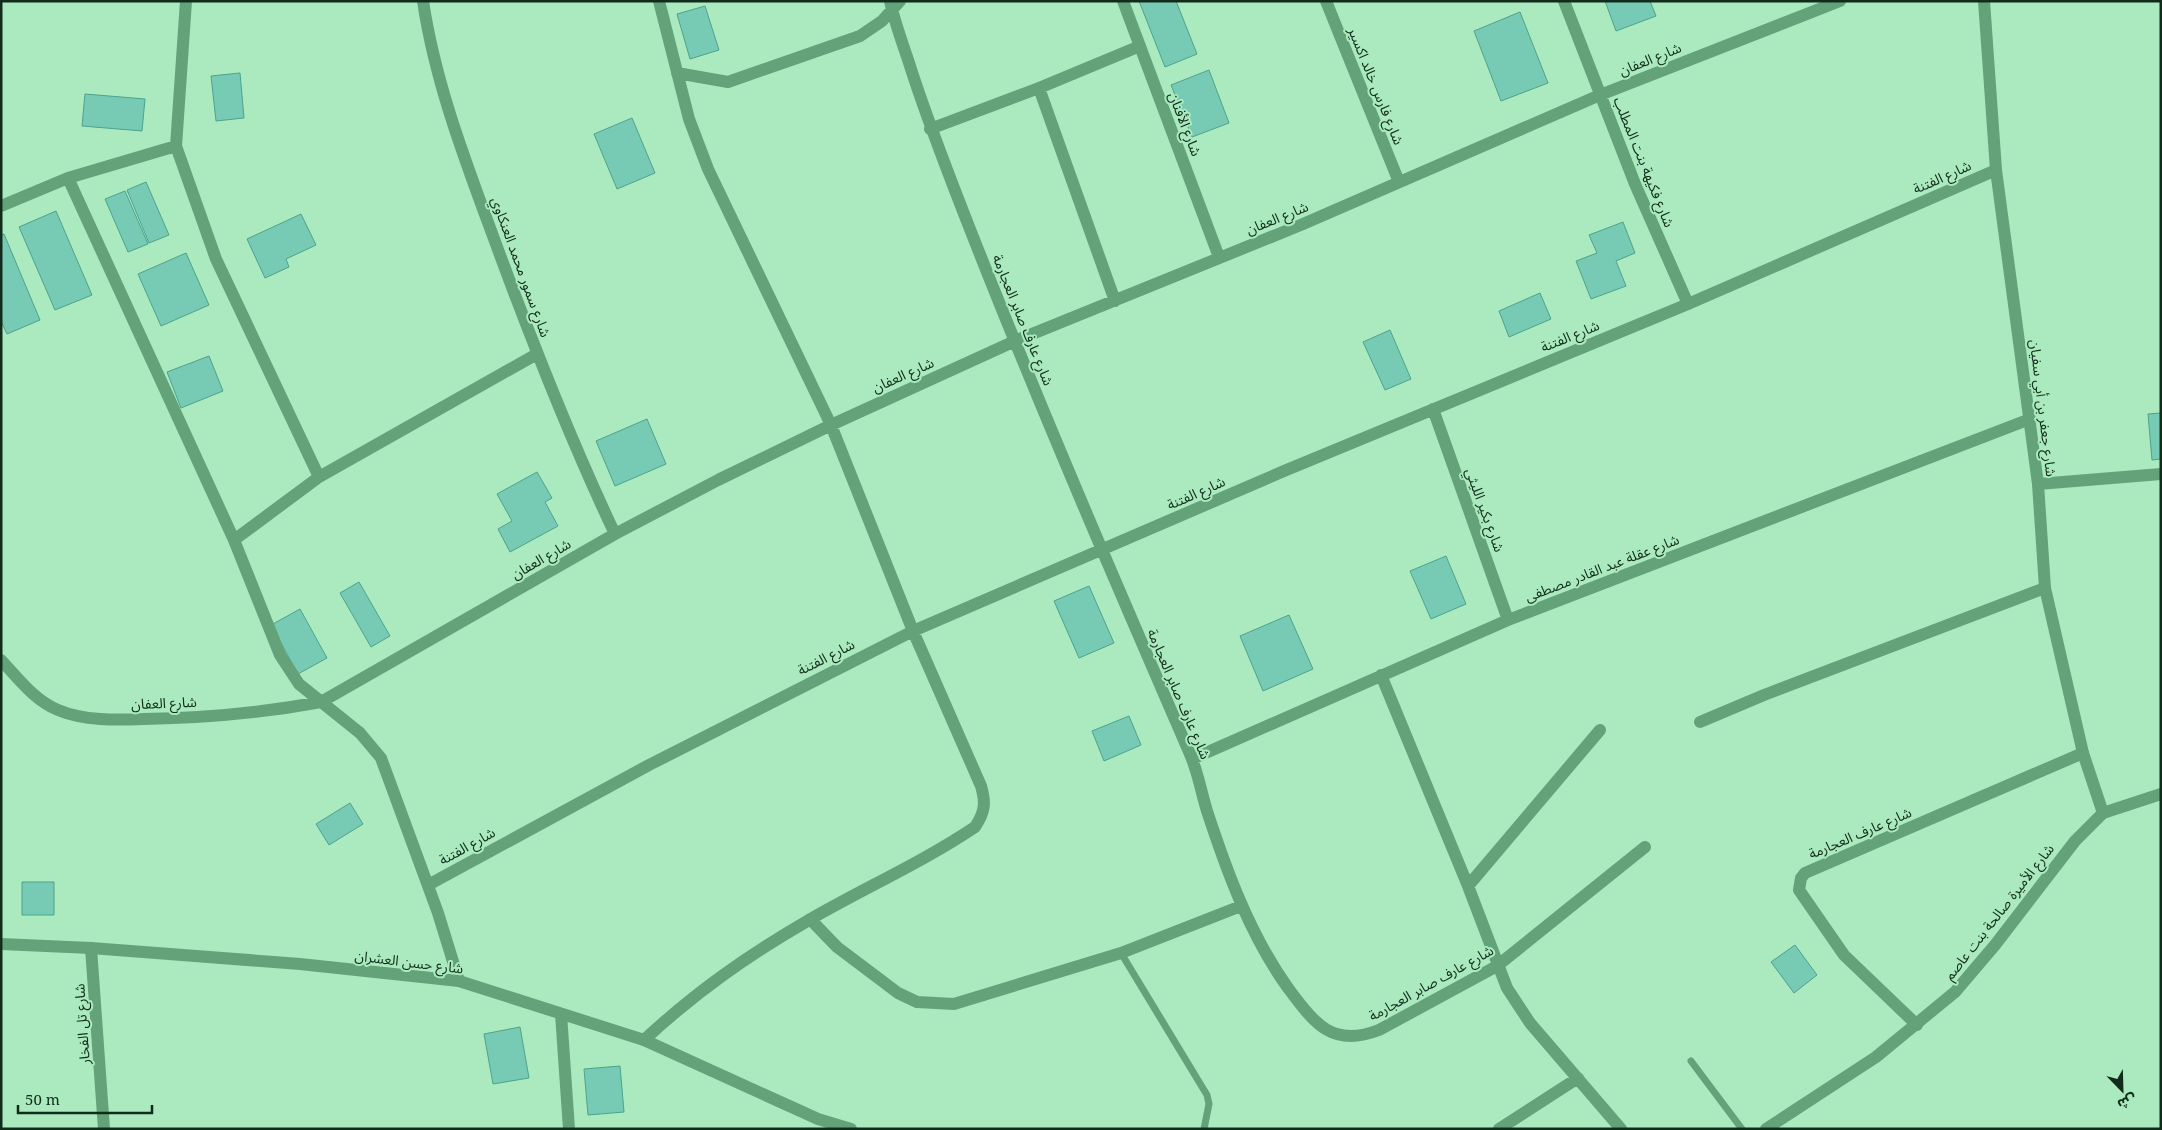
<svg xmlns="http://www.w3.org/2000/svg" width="2162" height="1130" viewBox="0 0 2162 1130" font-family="'Noto Serif','Noto Sans Arabic',serif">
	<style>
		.building { fill: #77cbb4; stroke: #4ea28d }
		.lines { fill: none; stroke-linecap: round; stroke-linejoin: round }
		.service { stroke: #64a37a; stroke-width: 7 }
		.minor { stroke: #64a37a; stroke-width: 12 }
		.tertiary { stroke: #64a37a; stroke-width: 12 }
		.labels { text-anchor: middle; stroke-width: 4; stroke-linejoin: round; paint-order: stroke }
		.street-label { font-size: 14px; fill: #122c1c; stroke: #aaeabe }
	</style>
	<rect width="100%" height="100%" fill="#aaeabe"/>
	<!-- building -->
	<path class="building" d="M1139,1H1176L1197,54L1165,67Z
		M1605,1H1650L1656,16L1616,31Z
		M705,6L719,50L690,59L677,14Z
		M1520,12L1548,83L1501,101L1474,31Z
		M1209,70L1229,123L1192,137L1171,85Z
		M240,73L244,118L216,121L211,76Z
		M85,94L145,99L142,131L82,126Z
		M632,118L655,173L617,189L594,134Z
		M146,182L169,235L149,243L127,190Z
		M125,191L148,244L128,252L105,199Z
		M56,211L92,295L55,310L19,227Z
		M301,214L316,245L286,259L289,267L265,278L247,239Z
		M1623,222L1635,253L1616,261L1626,286L1591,299L1576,261L1597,253L1589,235Z
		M4,234L40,320L7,334L1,321V235Z
		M186,253L209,305L161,326L138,274Z
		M1540,293L1551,319L1509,337L1499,311Z
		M1390,330L1411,379L1385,390L1363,342Z
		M209,356L223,391L181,408L167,372Z
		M2161,413V459L2152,460L2148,414Z
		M647,419L666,464L615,486L596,441Z
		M537,472L552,498L545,502L558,526L510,552L498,529L512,521L497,494Z
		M1446,556L1466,604L1431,619L1410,571Z
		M359,582L390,636L371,647L340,593Z
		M1089,586L1114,643L1079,658L1054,601Z
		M300,609L327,658L298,674L271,625Z
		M1289,615L1313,669L1263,691L1240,636Z
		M1129,716L1141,745L1104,761L1092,731Z
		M350,803L363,824L329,845L316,824Z
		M22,882H54V915H22Z
		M1795,945L1817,975L1794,993L1771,962Z
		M520,1027L529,1078L493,1084L484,1034Z
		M620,1066L624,1112L588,1115L584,1069Z"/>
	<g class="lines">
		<!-- service -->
		<path class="service" d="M1121,953L1207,1095L1209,1104L1204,1129
			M1691,1061L1742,1129"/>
		<!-- minor -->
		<path class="minor" d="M186,1L176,146L216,259L319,477
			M423,1C435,82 465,160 493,236C530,337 569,437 615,534
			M890,1C895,24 904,47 911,69C931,131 955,191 979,252C1046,421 1118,588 1190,754C1198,772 1201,792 1207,811C1227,872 1250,935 1288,988C1315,1024 1332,1048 1379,1030L1497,966L1645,847
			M1123,1L1219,257
			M1326,1L1399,182
			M1564,1L1635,184L1688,304
			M677,73L728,82L860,36L882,21L900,1
			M1039,88L1115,301
			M930,129L1039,88L1140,46
			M68,178L234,540L280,655L299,684L360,733L381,758L438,913L459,981
			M1,206L68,178L176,146
			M1433,409L1508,620
			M2038,484L2161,474
			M234,540L319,477L537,354
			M1,660C18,678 34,700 58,710C84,721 116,720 144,719C204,718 262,713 321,702L615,534L718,480L831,425L1015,341L1303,224L1600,95L1840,1
			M1381,675L1468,886L1507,988L1530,1023L1621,1129
			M1700,722L1764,695L2045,588
			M1192,759L1508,620L2030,419
			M428,885L649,765L913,631L1284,471L1688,304L1996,170
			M1468,886L1600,730
			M810,919L837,947L898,993L917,1002L954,1004L1121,953L1241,906
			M91,948L104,1129
			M561,1014L569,1129
			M1917,1025L1844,955L1799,890L1801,878L1805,873L2083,753
			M644,1040C697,991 747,956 809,920C864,888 923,862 975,827C985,812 986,803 981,786L913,631L831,425L708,169L689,119L659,1
			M1499,1129L1578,1078"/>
		<!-- tertiary -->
		<path class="tertiary" d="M1984,1L1996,170L2038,484L2045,588L2083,753L2103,813
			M1,944L91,948L300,964L459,981L644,1040L818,1119L851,1129
			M1766,1129L1876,1057L1955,992L1995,945L2075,841L2103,813L2161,794"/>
	</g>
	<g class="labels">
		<!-- street labels -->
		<g class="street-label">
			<text transform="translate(1650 59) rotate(-22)" y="5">شارع العفان</text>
			<text transform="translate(1376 86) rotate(68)" y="5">شارع فارس خالد اكسير</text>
			<text transform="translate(1185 124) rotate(69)" y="5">شارع الأفنان</text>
			<text transform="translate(1644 162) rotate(68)" y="5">شارع فكيهة بنت المطلب</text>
			<text transform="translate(1942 177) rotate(-24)" y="5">شارع الفتنة</text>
			<text transform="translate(1277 218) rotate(-22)" y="5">شارع العفان</text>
			<text transform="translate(521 267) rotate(70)" y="5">شارع سمور محمد العنكاوي</text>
			<text transform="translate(1023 320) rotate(68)" y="5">شارع عارف صابر العجارمة</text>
			<text transform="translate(1570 336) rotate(-22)" y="5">شارع الفتنة</text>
			<text transform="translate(903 375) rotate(-24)" y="5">شارع العفان</text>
			<text transform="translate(2043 408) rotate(83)" y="5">شارع جعفر بن أبي سفيان</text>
			<text transform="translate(1196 493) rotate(-24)" y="5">شارع الفتنة</text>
			<text transform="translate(1485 510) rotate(70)" y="5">شارع بكير الليثي</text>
			<text transform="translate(541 559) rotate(-30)" y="5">شارع العفان</text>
			<text transform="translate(1602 568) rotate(-21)" y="5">شارع عقلة عبد القادر مصطفى</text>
			<text transform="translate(826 657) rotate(-27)" y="5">شارع الفتنة</text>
			<text transform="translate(1179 694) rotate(67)" y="5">شارع عارف صابر العجارمة</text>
			<text transform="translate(164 703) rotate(-2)" y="5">شارع العفان</text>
			<text transform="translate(1860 833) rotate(-23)" y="5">شارع عارف العجارمة</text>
			<text transform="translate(467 846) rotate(-29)" y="5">شارع الفتنة</text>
			<text transform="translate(1999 912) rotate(-52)" y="5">شارع الأميرة صالحة بنت عاصم</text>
			<text transform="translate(409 962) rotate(7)" y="5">شارع حسن العشران</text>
			<text transform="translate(1431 983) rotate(-29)" y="5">شارع عارف صابر العجارمة</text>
			<text transform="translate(82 1024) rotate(-94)" y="5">شارع تل الفخار</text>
		</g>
	</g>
	<!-- border -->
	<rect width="2162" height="1130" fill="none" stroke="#122c1c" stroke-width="5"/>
	<!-- north arrow -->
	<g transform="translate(2122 1090) rotate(157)" stroke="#aaeabe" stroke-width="4" paint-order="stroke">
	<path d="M0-4L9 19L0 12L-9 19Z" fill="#122c1c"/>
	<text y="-8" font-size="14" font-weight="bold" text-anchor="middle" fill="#122c1c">ش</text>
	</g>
	<!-- scale -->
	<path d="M18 1105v8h134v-8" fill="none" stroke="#122c1c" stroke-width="2.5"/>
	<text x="25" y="1105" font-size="15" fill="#122c1c" stroke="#aaeabe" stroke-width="4" paint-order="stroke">50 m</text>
</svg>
